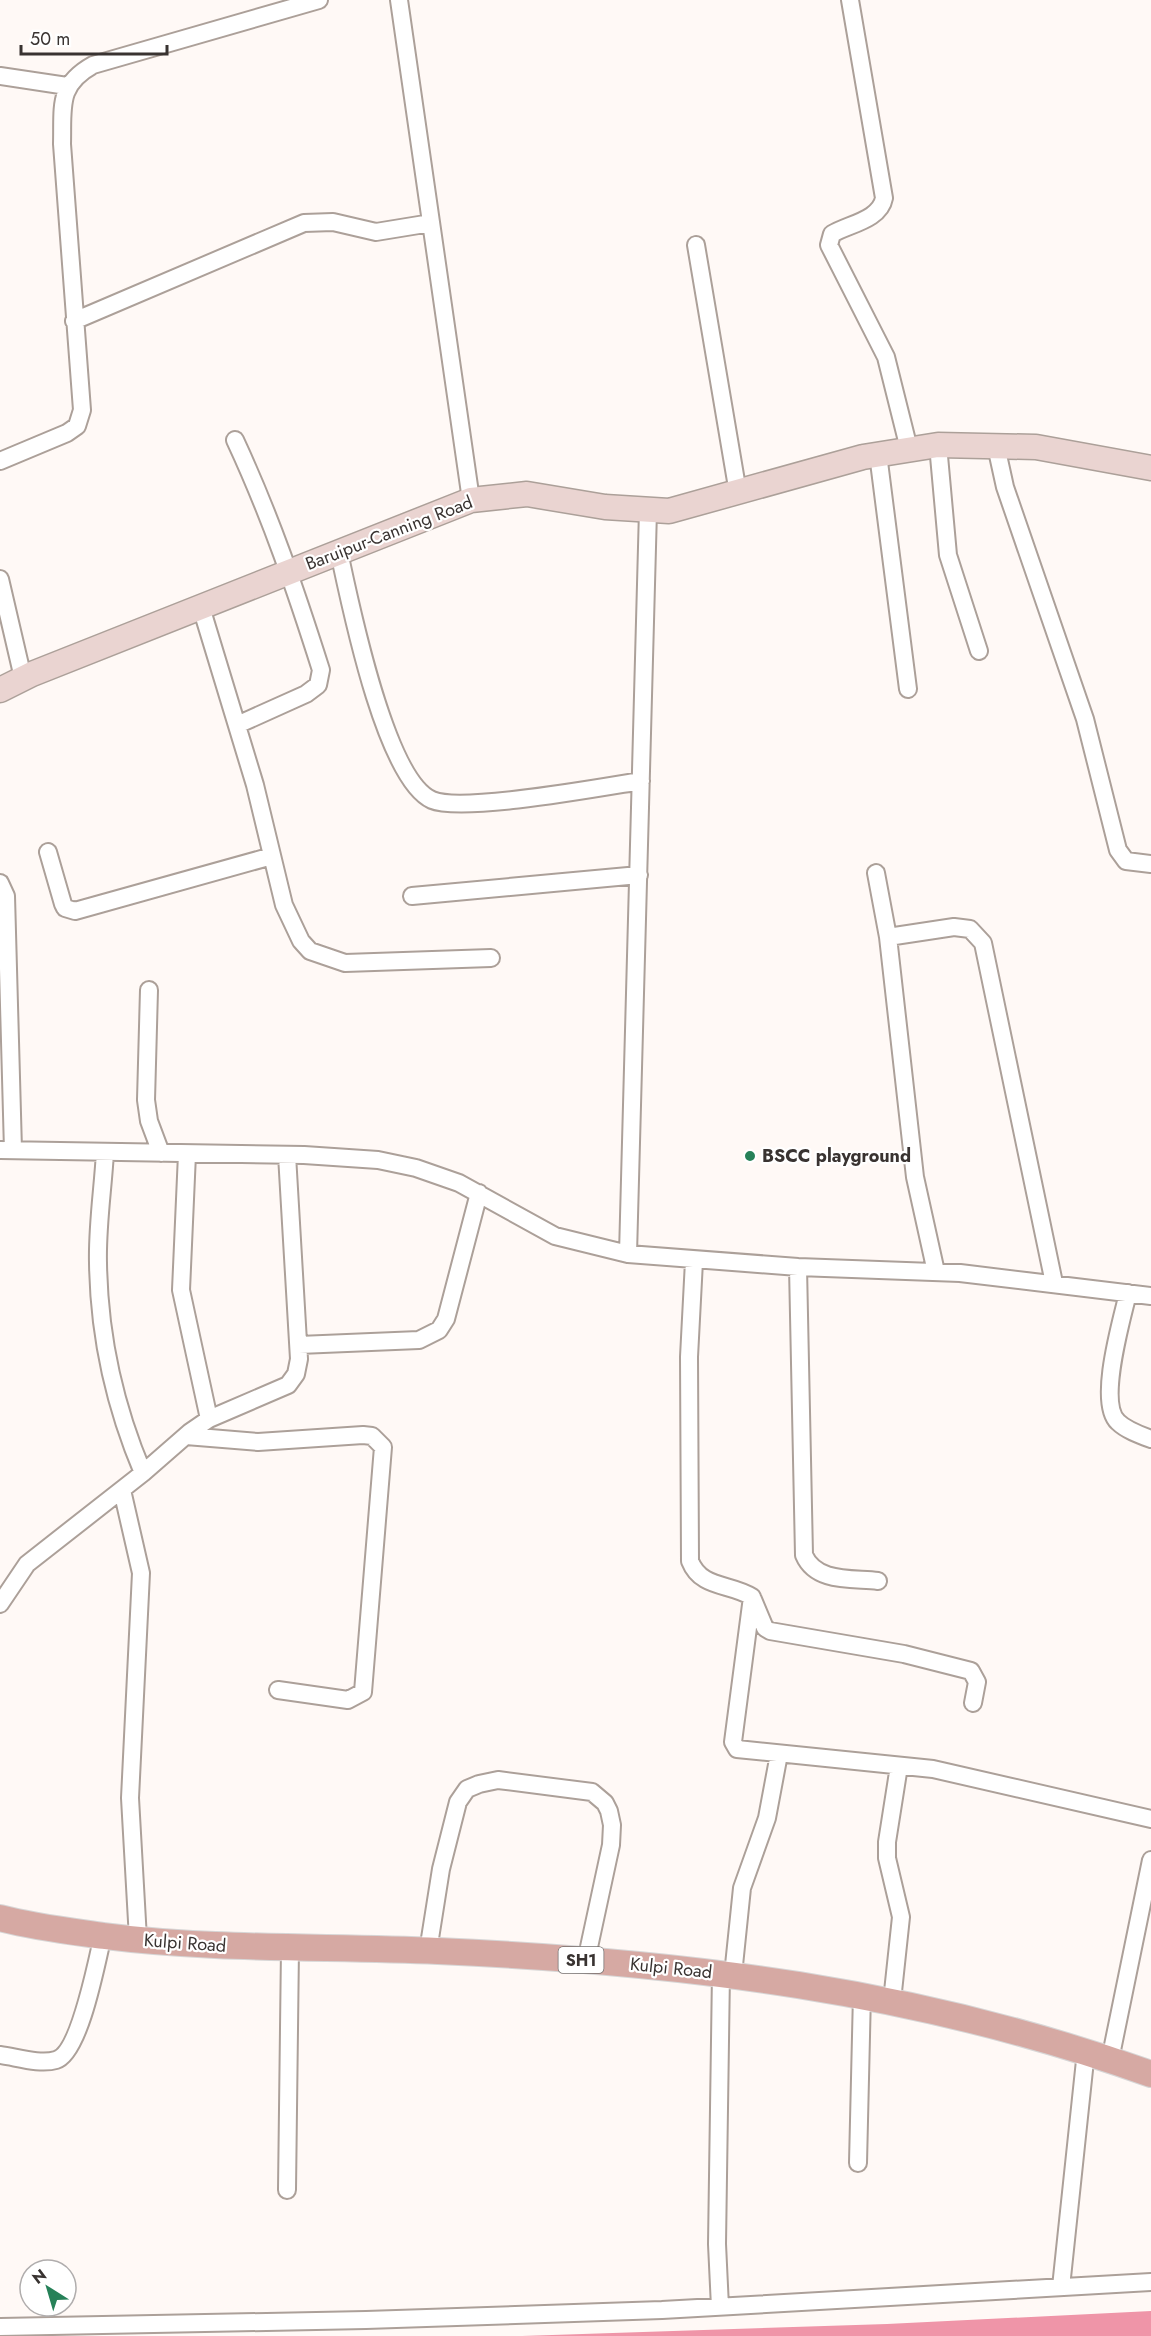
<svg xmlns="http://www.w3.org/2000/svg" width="1151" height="2336" viewBox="0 0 1151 2336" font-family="Jost,sans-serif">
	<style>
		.water { fill: #ef95a8 }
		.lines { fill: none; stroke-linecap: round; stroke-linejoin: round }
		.minor-casing { stroke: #aca099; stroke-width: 20 }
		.secondary-casing { stroke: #aca099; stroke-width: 27 }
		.primary-casing { stroke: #d7d6d6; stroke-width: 28 }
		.minor { stroke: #fff; stroke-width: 16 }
		.secondary { stroke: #ead4d1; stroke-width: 24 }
		.primary { stroke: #d6a9a3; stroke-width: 26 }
		.poi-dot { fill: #268158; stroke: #fff; stroke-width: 2 }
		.labels { text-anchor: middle; stroke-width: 4.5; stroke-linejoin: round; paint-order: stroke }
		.shield { fill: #fff; stroke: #74706f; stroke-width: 1.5 }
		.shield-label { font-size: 16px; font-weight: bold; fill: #393331 }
		.street-label { font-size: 18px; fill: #393331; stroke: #fff }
		.poi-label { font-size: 18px; font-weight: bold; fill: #393331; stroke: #fff; text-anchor: start }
	</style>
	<rect width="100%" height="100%" fill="#fff9f6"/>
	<!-- water -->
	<path class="water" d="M1151,2311V2336H522L887,2324Z"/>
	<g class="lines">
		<!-- minor casing -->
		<g class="minor-casing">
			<path id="minor" d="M399,0L471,500
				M850,0L884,198C880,220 849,224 832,234L829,245L886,357L909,449
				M0,76L67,86
				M696,245L738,493
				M74,321L304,223L333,222L376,232L431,223
				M235,440C270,515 296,591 321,670L318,685L306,694L237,725
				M938,445L948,555L979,651
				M996,446L1005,487L1085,719L1118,850L1126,861L1151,864
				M878,454L908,689
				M0,461L67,433L77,426L82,410L62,144C63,107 57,85 93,65L319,0
				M339,552C350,603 385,779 432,800C462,813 603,787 641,781
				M0,579L23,678
				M201,607L255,785L284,905L301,941L310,951L345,963L491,958
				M48,852L63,904L65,908L75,911L272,856
				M876,873L888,937L915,1177L936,1272
				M0,883L6,896L13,1150
				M412,896L639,875
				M888,937L954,927L970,929L983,943L1054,1283
				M149,990L146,1100L149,1121L161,1153
				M0,1150L304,1155L378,1160L416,1168L459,1183L555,1236L628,1254L798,1267L960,1273L1151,1296
				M105,1152C103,1189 97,1226 98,1263C99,1335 115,1407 143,1473
				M187,1154L181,1290L209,1419
				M628,1254L648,510
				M694,1261L689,1357L690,1561C701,1589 730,1583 752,1597L765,1628L770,1631L904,1654L971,1671L977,1682L973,1703
				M798,1267L804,1555C816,1583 852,1578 878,1581
				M1128,1293C1122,1319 1097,1403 1118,1422C1126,1430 1140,1435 1151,1439
				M299,1345L419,1340L439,1330L446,1319L479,1193
				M186,1436L258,1442L363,1435L372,1436L383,1447L363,1692L348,1700L278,1690
				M122,1490L141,1573L130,1798L138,1939
				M752,1597L733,1742L737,1749L933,1769L1151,1819
				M0,1604L27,1564L143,1473L190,1432L209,1419L288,1385L296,1374L299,1359L287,1155
				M428,1951L441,1869L458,1802L467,1789L479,1784L498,1780L592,1792L605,1803L609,1811L612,1825L611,1845L586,1961
				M733,1975L742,1888L767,1818L779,1754
				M892,2001L901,1917L887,1858V1842L899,1766
				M0,2055C16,2057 40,2065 56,2060C80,2053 97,1960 103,1935
				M1110,2060L1151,1860
				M858,2163L862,1994
				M287,2190L290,1948
				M1061,2287L1086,2051
				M720,2307L717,2244L721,1973
				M0,2327L366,2320L662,2310L1151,2282"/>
		</g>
		<!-- secondary casing -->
		<g class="secondary-casing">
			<path id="secondary" d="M0,690L32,674L471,500L527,494L605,507L669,511L863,457L938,445L1036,447L1151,468"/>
		</g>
		<!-- primary casing -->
		<g class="primary-casing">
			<path id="primary" d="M0,1918C34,1927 69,1931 104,1936C215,1950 326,1946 438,1951C685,1962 916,1990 1151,2074"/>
		</g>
		<!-- minor -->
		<use href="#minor" class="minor"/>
		<!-- secondary -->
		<use href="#secondary" class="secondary"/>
		<!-- primary -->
		<use href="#primary" class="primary"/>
	</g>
	<!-- markers -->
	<circle class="poi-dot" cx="750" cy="1156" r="6"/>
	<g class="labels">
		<!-- shield labels -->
		<rect class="shield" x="558.5" y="1947" width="45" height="26" rx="4.5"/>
		<g class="shield-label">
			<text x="581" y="1966">SH1</text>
		</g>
		<!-- street labels -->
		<g class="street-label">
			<text transform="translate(389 533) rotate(-21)" y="6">Baruipur-Canning Road</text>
			<text transform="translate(185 1943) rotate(4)" y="6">Kulpi Road</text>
			<text transform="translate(671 1968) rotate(6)" y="6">Kulpi Road</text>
		</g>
		<!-- poi labels -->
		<g class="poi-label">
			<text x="762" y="1162">BSCC playground</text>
		</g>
	</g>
	<!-- north arrow -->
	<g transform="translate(48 2288) rotate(323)"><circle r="28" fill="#ffffff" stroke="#b0adad" stroke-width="1.5"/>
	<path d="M0-4.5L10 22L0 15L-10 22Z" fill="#268158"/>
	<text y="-9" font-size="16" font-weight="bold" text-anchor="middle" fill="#393331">N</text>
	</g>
	<!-- scale -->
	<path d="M21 45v9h146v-9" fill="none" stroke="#393331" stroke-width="3"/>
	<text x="30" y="45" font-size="18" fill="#393331" stroke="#ffffff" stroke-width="4.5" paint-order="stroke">50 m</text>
</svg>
